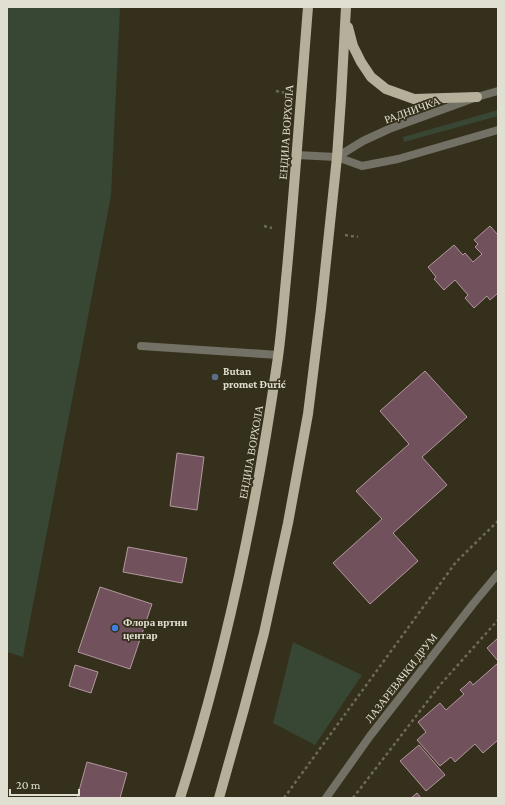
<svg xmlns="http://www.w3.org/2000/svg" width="505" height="805" viewBox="0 0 505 805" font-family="'Crimson Pro',serif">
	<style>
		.green { fill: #384634 }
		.building { fill: #71525c; stroke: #b3979f }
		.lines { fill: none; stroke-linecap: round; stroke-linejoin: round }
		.path { stroke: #6e6a58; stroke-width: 2.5; stroke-dasharray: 3 3; stroke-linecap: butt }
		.service { stroke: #737066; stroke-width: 8 }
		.minor { stroke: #737066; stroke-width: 8 }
		.tertiary { stroke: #737066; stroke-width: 8 }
		.primary { stroke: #b6b09a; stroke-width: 10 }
		.service-dot { fill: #5c6f8a; stroke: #35301b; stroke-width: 1.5 }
		.shop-dot { fill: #3f7fe0; stroke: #35301b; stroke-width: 1.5 }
		.labels { text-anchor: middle; stroke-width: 3.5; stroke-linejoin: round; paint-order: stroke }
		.street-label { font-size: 11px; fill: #e1dfd1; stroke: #35301b }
		.poi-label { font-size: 11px; font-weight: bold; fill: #e1dfd1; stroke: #35301b; text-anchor: start }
	</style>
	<rect width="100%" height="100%" fill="#35301b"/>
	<!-- green -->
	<path class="green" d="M7,7H120L111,196L23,657L7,652Z
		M498,110V116L404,142L403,137Z
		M293,642L362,675L315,745L273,723Z"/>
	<!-- building -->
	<path class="building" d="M490,226L498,235V293L490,300L487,296L474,308L465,298L468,295L455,280L444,290L434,279L436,277L428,267L454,245L463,255L465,253L473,262L482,254L475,247L478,244L474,240Z
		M425,371L467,417L422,457L447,485L393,533L418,561L370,604L333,563L382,519L356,491L409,444L380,411Z
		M177,453L204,457L197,510L170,506Z
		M128,547L187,558L182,583L123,572Z
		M100,587L152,604L130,669L78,652Z
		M498,638V661L487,648Z
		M498,663V740L483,753L475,744L455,762L451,757L440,766L417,740L426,732L418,722L440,703L446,710L464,694L460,690L465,686L470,681L473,685Z
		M75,665L98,672L91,693L69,686Z
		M419,745L445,775L426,791L400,761Z
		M87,762L127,773L120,798H77Z
		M417,793L421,798H411Z"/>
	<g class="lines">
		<!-- path -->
		<path class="path" d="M276,91L286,93
			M264,226L272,228
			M345,235L358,237
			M284,798L456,562L498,521
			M353,798L440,685L498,620"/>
		<!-- service -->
		<path class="service" d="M141,346L279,355"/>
		<!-- minor -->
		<path class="minor" d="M326,798L370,736L473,604L498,574"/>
		<!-- tertiary -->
		<path class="tertiary" d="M296,155L337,157L362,166L398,159L498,130
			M337,157L363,141L389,129L477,97L498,91"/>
		<!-- primary -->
		<path class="primary" d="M348,27L353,46L361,62L371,77L386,89L414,99L477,97
			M180,798C226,654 257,506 278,357C282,328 284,298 287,269C295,182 301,94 308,7
			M219,798L244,709L264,633L288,523L308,414L321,309L337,157L341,99L346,7"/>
	</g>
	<!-- markers -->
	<circle class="service-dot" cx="215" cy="377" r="4"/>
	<circle class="shop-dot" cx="115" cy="628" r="4"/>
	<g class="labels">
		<!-- street labels -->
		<g class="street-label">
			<text transform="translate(412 110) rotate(-20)" y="4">РАДНИЧКА</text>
			<text transform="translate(286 132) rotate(-86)" y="4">ЕНДИЈА ВОРХОЛА</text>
			<text transform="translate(251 452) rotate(-80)" y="4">ЕНДИЈА ВОРХОЛА</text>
			<text transform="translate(401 678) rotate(-52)" y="4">ЛАЗАРЕВАЧКИ ДРУМ</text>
		</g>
		<!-- poi labels -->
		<g class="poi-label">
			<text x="223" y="375">Butan<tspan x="223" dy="13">promet Đurić</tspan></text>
			<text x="123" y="626">Флора вртни<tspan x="123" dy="13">центар</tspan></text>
		</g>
	</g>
	<!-- border -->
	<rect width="505" height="805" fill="none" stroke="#e1dfd1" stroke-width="16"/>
	<!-- scale -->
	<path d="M10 789v6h69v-6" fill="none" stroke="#e1dfd1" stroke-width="2"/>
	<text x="16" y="789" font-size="12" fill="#e1dfd1" stroke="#35301b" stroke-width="3" paint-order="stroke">20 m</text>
</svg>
